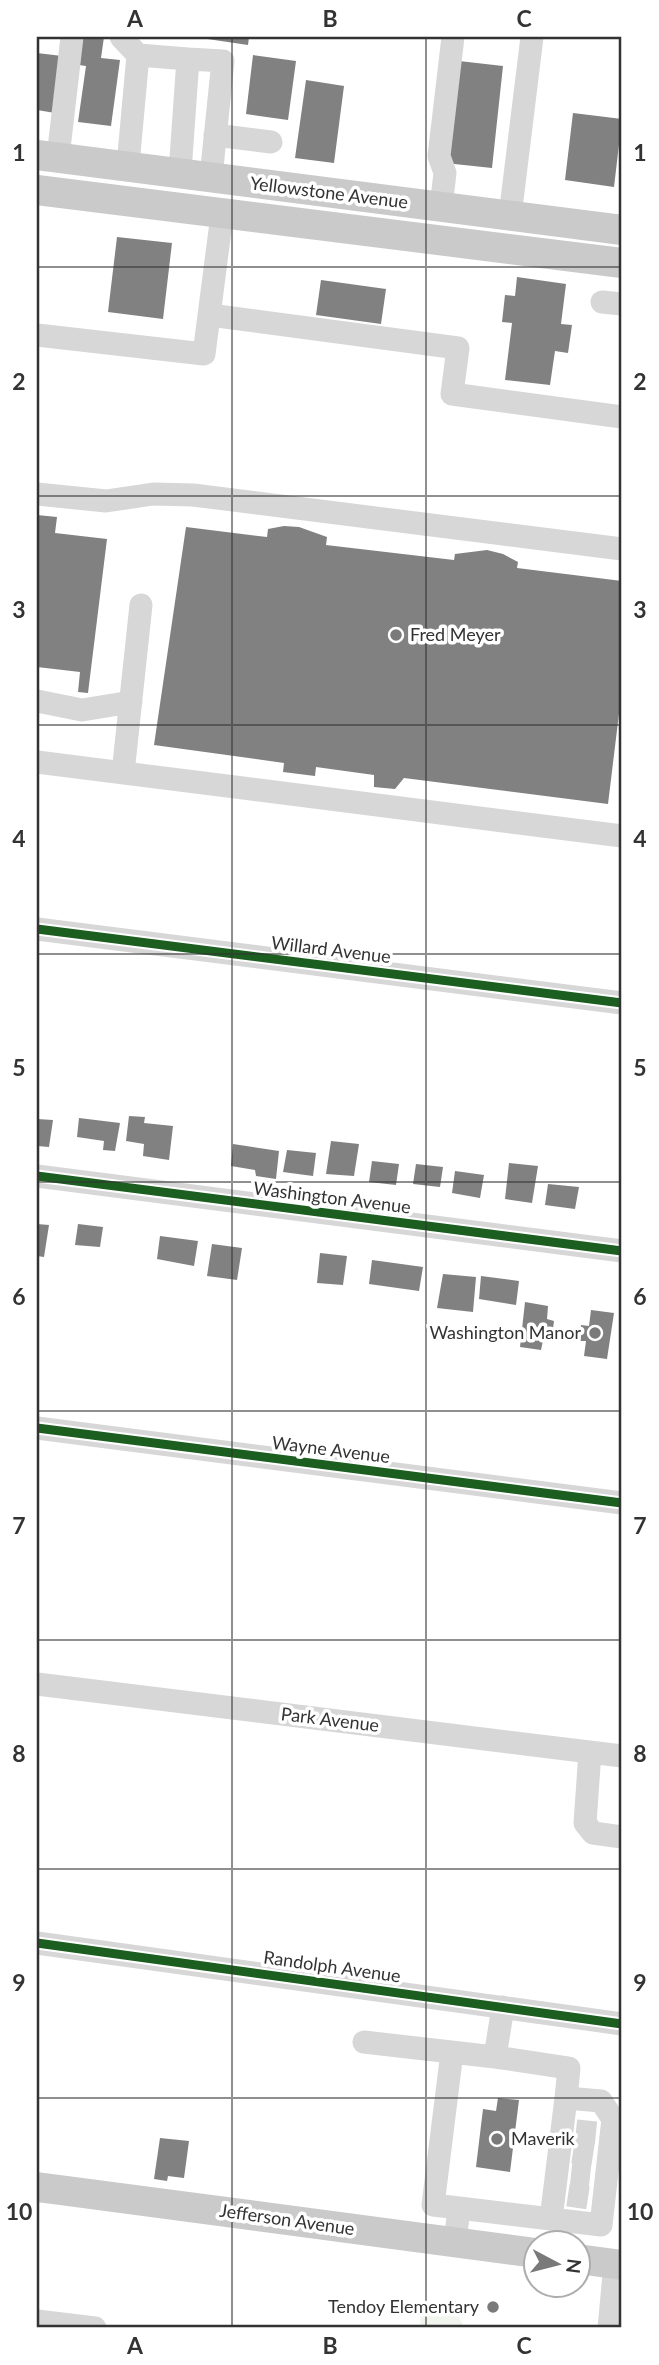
<svg xmlns="http://www.w3.org/2000/svg" width="659" height="2365" viewBox="0 0 659 2365" font-family="Lato,sans-serif">
	<style>
		.green { fill: #f1f5ed }
		.building { fill: #818181 }
		.lines { fill: none; stroke-linecap: round; stroke-linejoin: round }
		.minor-tunnel { stroke: #d6d6d6; stroke-width: 23; stroke-dasharray: 23 11; stroke-linecap: butt }
		.minor { stroke: #d7d7d7; stroke-width: 23 }
		.major { stroke: #cacaca; stroke-width: 30 }
		.cycleway-casing { stroke: #fff; stroke-width: 13 }
		.cycleway { stroke: #1b5e20; stroke-width: 9 }
		.grid { fill: none; stroke: #333; stroke-width: 2; stroke-opacity: 0.55 }
		.poi-dot { fill: #7a7a7a; stroke: #fff; stroke-width: 2.5 }
		.labels { text-anchor: middle; stroke-width: 7; stroke-linejoin: round; paint-order: stroke }
		.street-label { font-size: 18px; fill: #333; stroke: #fff }
		.poi-label { font-size: 18px; fill: #333; stroke: #fff; text-anchor: start }
		.neatline { fill: none; stroke: #333; stroke-width: 2.5 }
		.grid-label { font-size: 23px; text-anchor: middle; font-weight: bold; fill: #333 }
	</style>
	<rect width="100%" height="100%" fill="#fff"/>
	<!-- green -->
	<path class="green" d="M452,2301L464,2328H420L421,2305Z"/>
	<!-- building -->
	<path class="building" d="M83,37H104L101,58L120,60L111,126L78,122L86,66L79,65Z
		M194,37H249L248,45Z
		M37,53L62,56L55,113L37,110Z
		M253,55L296,61L288,120L246,114Z
		M459,61L503,66L492,168L445,163Z
		M306,80L344,86L334,163L295,158Z
		M573,113L622,119L614,187L565,180Z
		M117,237L172,243L163,319L108,312Z
		M517,277L566,284L561,324L572,325L568,353L555,351L550,385L505,380L512,323L502,322L505,295L515,296Z
		M321,280L386,289L381,324L316,315Z
		M37,515L57,517L55,533L107,539L88,693L78,692L80,672L37,667Z
		M284,526L299,527L327,537L326,545L454,560L455,554L487,550L503,554L518,562L517,568L622,581V689L608,804L404,778L395,789L374,787V775L316,767L315,776L283,772L284,763L154,745L186,527L267,537L268,529Z
		M129,1116L145,1117L144,1123L173,1126L169,1160L143,1156L144,1144L126,1141Z
		M79,1118L120,1123L115,1151L103,1150L104,1141L77,1137Z
		M37,1119L53,1120L49,1147L37,1146Z
		M331,1141L359,1144L354,1176L326,1174Z
		M233,1144L279,1151L276,1179L256,1176L255,1170L231,1166Z
		M287,1150L316,1153L313,1176L283,1172Z
		M372,1161L399,1164L396,1185L369,1182Z
		M509,1163L538,1166L532,1203L505,1199Z
		M416,1164L443,1167L440,1187L413,1184Z
		M455,1171L484,1175L480,1198L452,1193Z
		M548,1184L579,1187L575,1209L545,1205Z
		M37,1224L49,1225L44,1257L37,1256Z
		M78,1224L103,1227L100,1247L75,1245Z
		M160,1236L198,1241L194,1266L157,1259Z
		M212,1244L242,1248L237,1280L207,1276Z
		M320,1253L347,1256L343,1285L317,1283Z
		M372,1260L423,1267L419,1291L369,1284Z
		M443,1274L476,1277L473,1312L437,1308Z
		M481,1276L519,1281L516,1305L479,1299Z
		M525,1302L548,1306L547,1319L554,1321L552,1337L544,1336L541,1350L520,1347Z
		M591,1310L614,1313L607,1359L584,1356L586,1341H579L581,1325L589,1326Z
		M498,2098L519,2100L510,2172L476,2167L483,2109L496,2111Z
		M160,2138L189,2141L184,2178L168,2176L167,2181L154,2179Z"/>
	<g class="lines">
		<!-- minor-tunnel -->
		<path class="minor-tunnel" d="M576,2131L596,2133
			M573,2152L593,2155
			M571,2175L590,2177
			M568,2195L588,2198"/>
		<!-- minor -->
		<path class="minor" d="M121,37L138,55
			M188,59L223,61L211,177
			M215,135L271,142
			M58,157L72,37
			M128,165L138,55L188,59L180,172
			M441,207L445,173L439,156L453,37
			M510,216L532,37
			M602,302L622,304
			M210,315L458,348L452,394L622,417
			M37,335L204,354L222,215
			M37,494L106,501L153,494L193,495L622,549
			M37,701L82,710L131,702
			M37,762L622,836
			M123,773L141,605
			M37,929L622,1003
			M37,1176L622,1251
			M37,1428L622,1503
			M37,1684L622,1756
			M590,1752L585,1823L593,1833L622,1837
			M37,1943L622,2024
			M503,2007L495,2057L569,2068L566,2098
			M364,2042L495,2057
			M452,2052L433,2205L459,2208
			M566,2098L601,2101L613,2119L601,2225L551,2219Z
			M455,2243L459,2208L551,2219
			M37,2321L95,2328
			M609,2328L615,2264"/>
		<!-- major -->
		<path class="major" d="M37,155L622,230
			M37,190L622,263
			M37,2187L536,2253
			M578,2259L622,2265"/>
		<!-- cycleway casing -->
		<g class="cycleway-casing">
			<path id="cycleway" d="M37,929L622,1003
				M37,1176L622,1251
				M37,1428L622,1503
				M37,1943L622,2024"/>
		</g>
		<!-- cycleway -->
		<use href="#cycleway" class="cycleway"/>
	</g>
	<!-- grid -->
	<path class="grid" d="M232,37V2328M426,37V2328M37,267H622M37,496H622M37,725H622M37,954H622M37,1182H622M37,1411H622M37,1640H622M37,1869H622M37,2098H622"/>
	<!-- markers -->
	<g class="poi-dot">
		<circle cx="396" cy="635" r="7"/>
		<circle cx="595" cy="1333" r="7"/>
		<circle cx="497" cy="2139" r="7"/>
		<circle cx="493" cy="2307" r="7"/>
	</g>
	<g class="labels">
		<!-- street labels -->
		<g class="street-label">
			<text transform="translate(329 193) rotate(7)" y="6">Yellowstone Avenue</text>
			<text transform="translate(331 950) rotate(7)" y="6">Willard Avenue</text>
			<text transform="translate(332 1198) rotate(7)" y="6">Washington Avenue</text>
			<text transform="translate(331 1450) rotate(7)" y="6">Wayne Avenue</text>
			<text transform="translate(330 1720) rotate(7)" y="6">Park Avenue</text>
			<text transform="translate(332 1967) rotate(8)" y="6">Randolph Avenue</text>
			<text transform="translate(287 2220) rotate(8)" y="6">Jefferson Avenue</text>
		</g>
		<!-- poi labels -->
		<g class="poi-label">
			<text x="410" y="641">Fred Meyer</text>
			<text x="581" y="1339" text-anchor="end">Washington Manor</text>
			<text x="511" y="2145">Maverik</text>
			<text x="479" y="2313" text-anchor="end">Tendoy Elementary</text>
		</g>
	</g>
	<!-- border -->
	<rect width="659" height="2365" fill="none" stroke="#ffffff" stroke-width="77"/>
	<!-- north arrow -->
	<g transform="translate(557 2264) rotate(97)"><circle r="33" fill="#ffffff" stroke="#adadad" stroke-width="2"/>
	<path d="M0-5L12 26L0 18L-12 26Z" fill="#7a7a7a"/>
	<text y="-10" font-size="19" font-weight="bold" text-anchor="middle" fill="#333333">N</text>
	</g>
	<rect x="38" y="38" width="582" height="2288" class="neatline"/>
	<g class="grid-label">
		<text x="135" y="27">A</text>
		<text x="330" y="27">B</text>
		<text x="524" y="27">C</text>
		<text x="19" y="161">1</text>
		<text x="640" y="161">1</text>
		<text x="19" y="390">2</text>
		<text x="640" y="390">2</text>
		<text x="19" y="618">3</text>
		<text x="640" y="618">3</text>
		<text x="19" y="847">4</text>
		<text x="640" y="847">4</text>
		<text x="19" y="1076">5</text>
		<text x="640" y="1076">5</text>
		<text x="19" y="1305">6</text>
		<text x="640" y="1305">6</text>
		<text x="19" y="1534">7</text>
		<text x="640" y="1534">7</text>
		<text x="19" y="1762">8</text>
		<text x="640" y="1762">8</text>
		<text x="19" y="1991">9</text>
		<text x="640" y="1991">9</text>
		<text x="19" y="2220">10</text>
		<text x="640" y="2220">10</text>
		<text x="135" y="2354">A</text>
		<text x="330" y="2354">B</text>
		<text x="524" y="2354">C</text>
	</g>
</svg>
